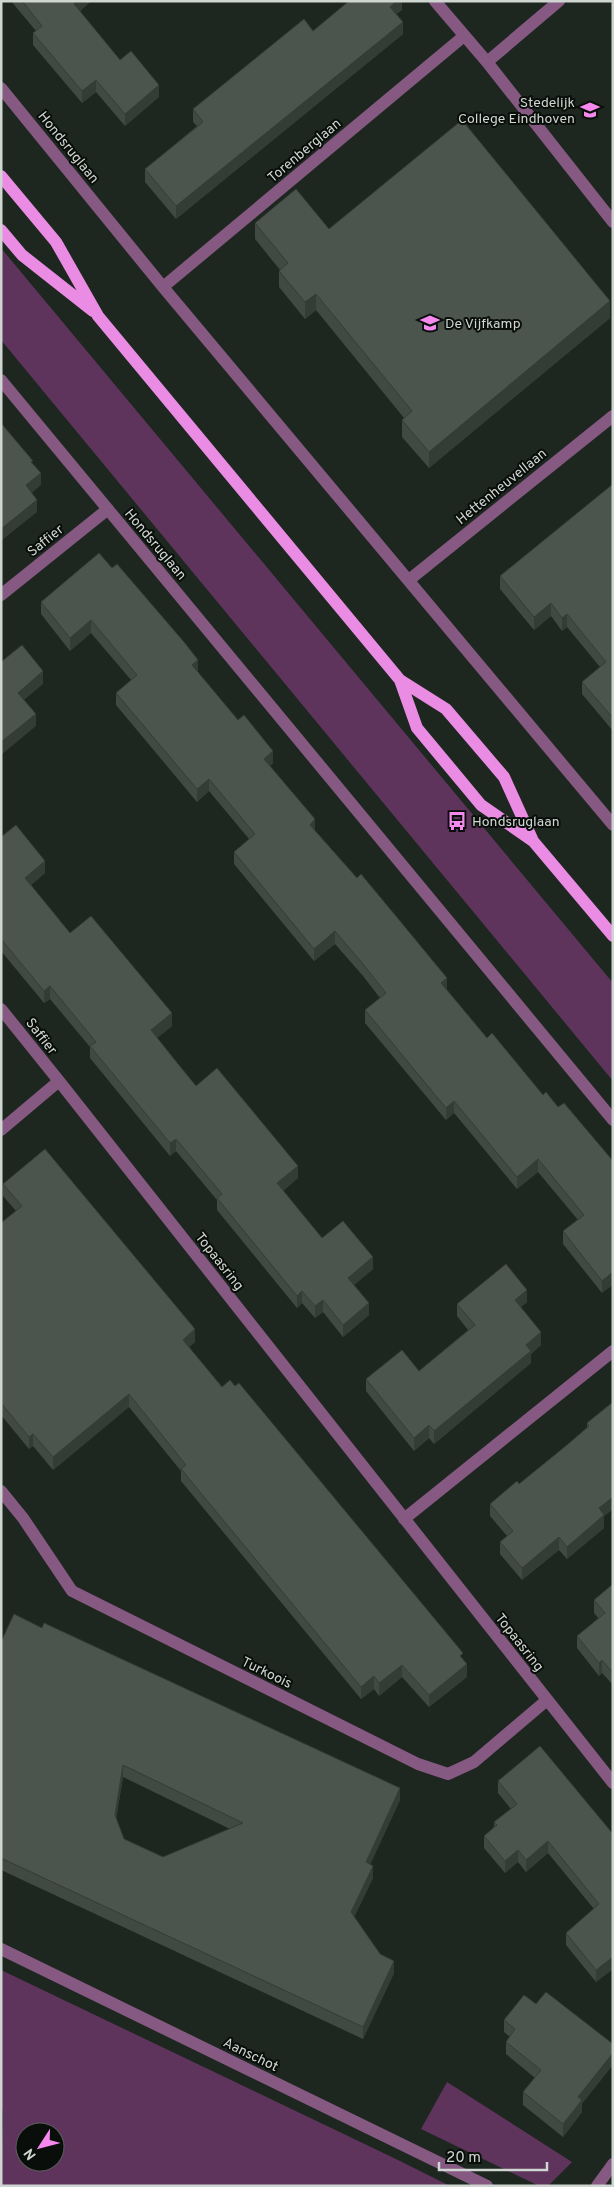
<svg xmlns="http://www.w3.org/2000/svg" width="614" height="2187" viewBox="0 0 614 2187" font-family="Overpass,sans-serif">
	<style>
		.green { fill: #5f345c; fill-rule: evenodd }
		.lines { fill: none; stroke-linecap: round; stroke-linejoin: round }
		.minor { stroke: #865982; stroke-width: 12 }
		.major { stroke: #ea8ce3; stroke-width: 12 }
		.wall { fill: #404942; fill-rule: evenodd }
		.shaded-wall { fill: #343c36 }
		.building { fill: #4b554d; stroke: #343c36; fill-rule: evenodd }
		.labels { text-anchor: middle; stroke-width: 4; stroke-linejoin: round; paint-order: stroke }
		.poi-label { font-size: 14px; fill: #cfd6d1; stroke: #0a0e0b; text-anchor: start }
		.street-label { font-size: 14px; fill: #cfd6d1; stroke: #0a0e0b }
	</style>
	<rect width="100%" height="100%" fill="#1d261f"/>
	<!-- green -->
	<path class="green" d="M1,248L613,983V1081L1,340Z
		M1,1970L398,2160L450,2186H1L3,2114L1,2102ZM25,2132H55V2162H25Z
		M447,2082L572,2162L548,2186H539L421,2129Z"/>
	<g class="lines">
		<!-- minor -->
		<path class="minor" d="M435,1L487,62L613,222
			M487,62L559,1
			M1,88L163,287L613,825
			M163,287L464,36
			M1,380L613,1120
			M409,580L613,416
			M1,595L108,509
			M1,1009L59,1081
			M1,1130L59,1081L613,1783
			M1,1491L23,1518L72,1591L418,1764L448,1774L474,1762L547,1700
			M404,1519L613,1351
			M1,1949L487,2186
			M597,2186L613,2164"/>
		<!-- major -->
		<path class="major" d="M1,176L56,242L98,316L400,680L446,709L504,777L533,841L613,936
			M1,230L22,255L93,311
			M400,680L417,728L481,805L533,841"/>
	</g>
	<!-- wall -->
	<path class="wall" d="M11,1H91L80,11L120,60L159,97L125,126L96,92L82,103L33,45V33L36,31Z
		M402,1V10L396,14L403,34L176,219L145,182V169L197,126L193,122V109L313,31Z
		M255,223L329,229L610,318L429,468L402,437V420L404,418L316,310L305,319L279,287V271L280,270L255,239Z
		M613,484V731L582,694V682L600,667L567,627L562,631L551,616L534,630L500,589V576Z
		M99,553L273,763L270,766L315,831L487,1038L543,1095L558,1107L613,1161L602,1293L563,1244V1231L578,1220L538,1172L517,1189L454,1113L446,1120L365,1023V1010L380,998L363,976L335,944L314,961L234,864V852L249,839L209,791L197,802L116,705V693L131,680L91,633L70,651L41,614V602Z
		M1,837L45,873L31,885L70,933L172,1026L157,1038L196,1086L298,1178L283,1191L322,1238L373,1269L354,1285L369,1315L343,1337L323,1312L315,1318L302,1303L297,1308L217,1210V1200L176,1151L170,1156L90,1058V1047L50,999L44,1003L1,951Z
		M3,1184L195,1342L189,1347L222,1387L463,1660L467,1677L429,1707L402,1677L379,1696L374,1689L361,1699L181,1481V1471L129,1407L53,1470L33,1446L29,1449L1,1415V1223L16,1211L3,1196Z
		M527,1302L521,1307L541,1345L531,1354V1363L434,1444L429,1438L414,1451L366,1391V1379L419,1371L468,1330L457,1316V1304Z
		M613,1402V1509L604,1516V1528L567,1559L559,1550L522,1580L500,1554V1542L507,1536L490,1516V1504L519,1484L567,1445L587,1428V1423Z
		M613,1584V1685L602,1673L599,1676L577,1648V1636L599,1619L594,1613V1600Z
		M1,1642L400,1800L370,1864L373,1878L354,1917L394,1973L363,2039L1,1870ZM123,1777L230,1829L163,1857L124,1839L116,1818Z
		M498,1781L613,1834V1969L596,1982L566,1945V1933L594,1909L548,1853L526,1872L518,1862L505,1873L484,1848V1836L494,1827V1822L511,1809L498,1793Z
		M524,1995L582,2104V2112L563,2137L523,2105V2092L535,2078L506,2054V2042L510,2037L504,2032V2020Z"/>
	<!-- shaded-wall -->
	<path class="shaded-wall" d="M76,1H91L74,16V4Z
		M397,1H402V10L390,19V7Z
		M403,22V34L176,219V206Z
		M96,80V92L82,103V91Z
		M159,85V97L125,126V114Z
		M316,294V310L305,319V302Z
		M610,301V318L429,468V452Z
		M41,473V485L26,498V485Z
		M37,500V512L1,541V529Z
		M551,603V616L534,630V617Z
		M567,614V627L562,631V618Z
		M91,620V633L70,651V638Z
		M198,660V673L192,665Z
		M43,671V684L18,705V693Z
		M36,714V726L1,755V742Z
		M273,751V763L264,771V759Z
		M209,779V791L197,802V789Z
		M315,819V832L310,825Z
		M45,861V873L25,890V878Z
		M335,931V944L314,961V949Z
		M447,978V990L441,983Z
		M50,986V999L44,1003V991Z
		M172,1013V1026L151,1043V1030Z
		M454,1101V1113L446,1120V1108Z
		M176,1139V1151L170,1156V1143Z
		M538,1159V1172L517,1189V1177Z
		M298,1166V1178L277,1196V1183Z
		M373,1257V1269L348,1290V1278Z
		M613,1272V1285L602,1293V1281Z
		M527,1290V1302L515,1312V1300Z
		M302,1291V1303L297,1308V1296Z
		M323,1300V1312L315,1318V1306Z
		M369,1303V1315L343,1337V1325Z
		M195,1329V1342L183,1352V1340Z
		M541,1332V1345L531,1354V1363L434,1444V1431L526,1345Z
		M129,1394V1407L53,1470V1457Z
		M429,1425V1438L414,1451V1438Z
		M33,1434V1446L29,1449V1437Z
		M613,1497V1509L604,1516V1528L567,1559V1547L599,1508Z
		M559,1537V1550L522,1580V1568Z
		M602,1660V1673L599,1676V1663Z
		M467,1664V1677L429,1707V1695Z
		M402,1665V1677L379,1696V1683Z
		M374,1676V1689L361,1699V1687Z
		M123,1765V1777L115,1827V1815Z
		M400,1788V1800L366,1874V1862Z
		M548,1841V1853L526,1872V1860Z
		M518,1850V1862L505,1873V1861Z
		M373,1866V1878L351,1924V1912Z
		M613,1957V1969L596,1982V1970Z
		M394,1961V1973L363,2039V2027Z
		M613,2053V2065L582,2104V2112L563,2137V2124L578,2097Z"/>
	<!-- building -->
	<path class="building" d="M22,1H76L74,4L120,60L131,51L159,85L125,114L96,80L82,91L33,33L42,26Z
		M349,1H397L390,7L403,22L176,206L145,169L203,122L193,109L304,19L313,31Z
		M462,120L610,301L429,452L402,420L412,411L316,294L305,302L279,271L288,263L255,223L296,189L329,229Z
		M1,423L33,461L31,462L41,473L26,485L37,500L1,529Z
		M613,484V718L582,682L606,662L567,614L562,618L551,603L534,617L500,576Z
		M99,553L112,568L117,564L184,642L198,660L192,665L238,720L244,715L273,751L264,759L315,819L310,825L357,878L361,874L400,921L447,978L441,983L487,1038L492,1033L543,1095L546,1092L558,1107L564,1103L613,1161V1272L602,1281L563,1231L584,1215L538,1159L517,1177L454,1101L446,1108L365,1010L386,993L363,964L335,931L314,949L234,852L255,834L209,779L197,789L116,693L137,675L91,620L70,638L41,602Z
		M22,645L43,671L18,693L36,714L1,742V662Z
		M16,825L45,861L25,878L48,906L70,933L91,916L172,1013L151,1030L174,1059L196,1086L217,1068L298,1166L277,1183L322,1238L343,1221L373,1257L348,1278L369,1303L343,1325L323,1300L315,1306L302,1291L297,1296L217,1198L222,1194L176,1139L170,1143L90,1046L96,1042L50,986L44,991L1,939V837Z
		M45,1149L195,1329L183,1340L222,1387L230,1380L235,1386L239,1383L463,1653L460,1656L467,1664L429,1695L402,1665L379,1683L374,1676L361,1687L181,1469L186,1465L129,1394L53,1457L33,1434L29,1437L1,1403V1223L22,1206L3,1184Z
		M506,1264L527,1290L515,1300L541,1332L526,1345L531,1351L434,1431L429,1425L414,1438L366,1379L402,1350L419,1371L475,1325L457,1304Z
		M613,1402V1497L599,1508L604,1515L567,1547L559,1537L522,1568L500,1542L513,1531L490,1504L517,1481L519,1484L567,1445L589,1426L587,1423Z
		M613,1584V1673L602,1660L599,1663L577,1636L605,1613L594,1600Z
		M14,1614L42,1628L44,1623L400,1788L366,1862L373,1866L351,1912L380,1954L394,1961L363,2027L1,1858V1642ZM123,1765L243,1823L163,1857L124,1839L115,1815Z
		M540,1746L613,1834V1957L596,1970L566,1933L599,1904L548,1841L526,1860L518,1850L505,1861L484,1836L497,1825L494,1822L517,1804L498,1781Z
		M546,1992L613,2044V2053L578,2097L582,2100L563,2124L523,2092L541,2070L506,2042L515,2029L504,2020L524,1995L536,2004Z"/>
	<!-- icons -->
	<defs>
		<g id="school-bare" transform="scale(1.5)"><path d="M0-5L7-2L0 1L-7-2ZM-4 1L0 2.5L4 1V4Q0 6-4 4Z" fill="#f589ee" stroke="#0a0e0b" stroke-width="2.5" paint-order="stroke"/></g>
		<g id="bus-bare" transform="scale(1.5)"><path d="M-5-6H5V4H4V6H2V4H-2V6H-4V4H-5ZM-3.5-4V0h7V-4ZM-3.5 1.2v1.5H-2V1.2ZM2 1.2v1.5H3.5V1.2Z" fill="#f589ee" stroke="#0a0e0b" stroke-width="2.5" paint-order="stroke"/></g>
	</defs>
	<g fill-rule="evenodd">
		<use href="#school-bare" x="590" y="110"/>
		<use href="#school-bare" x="430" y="323"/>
		<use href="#bus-bare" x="457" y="821"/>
	</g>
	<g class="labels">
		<!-- poi labels -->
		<g class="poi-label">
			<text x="575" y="107" text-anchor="end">Stedelijk<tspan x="575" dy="16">College Eindhoven</tspan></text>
			<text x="445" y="328">De Vijfkamp</text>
			<text x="472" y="826">Hondsruglaan</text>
		</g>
		<!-- street labels -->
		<g class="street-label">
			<text transform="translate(69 147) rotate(51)" y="5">Hondsruglaan</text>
			<text transform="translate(304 150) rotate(-40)" y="5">Torenberglaan</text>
			<text transform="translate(501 486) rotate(-39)" y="5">Hettenheuvellaan</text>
			<text transform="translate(45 540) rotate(-39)" y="5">Saffier</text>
			<text transform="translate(156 544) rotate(50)" y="5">Hondsruglaan</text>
			<text transform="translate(42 1036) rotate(52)" y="5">Saffier</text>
			<text transform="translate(220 1261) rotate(52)" y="5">Topaasring</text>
			<text transform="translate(520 1642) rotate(52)" y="5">Topaasring</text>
			<text transform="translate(267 1672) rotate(26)" y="5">Turkoois</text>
			<text transform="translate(251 2054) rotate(26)" y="5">Aanschot</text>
		</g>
	</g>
	<!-- border -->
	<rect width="614" height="2187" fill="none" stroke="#cfd6d1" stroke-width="5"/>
	<!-- north arrow -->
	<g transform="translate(40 2147) rotate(234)"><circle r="24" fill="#0a0e0b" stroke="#595e5a"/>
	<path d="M0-4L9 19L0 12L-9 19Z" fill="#f589ee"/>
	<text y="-8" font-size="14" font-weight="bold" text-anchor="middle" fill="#cfd6d1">N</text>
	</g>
	<!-- scale -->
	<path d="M439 2162v8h108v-8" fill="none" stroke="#cfd6d1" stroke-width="2.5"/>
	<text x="446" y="2162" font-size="15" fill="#cfd6d1" stroke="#0a0e0b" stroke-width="4" paint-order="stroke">20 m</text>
</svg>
